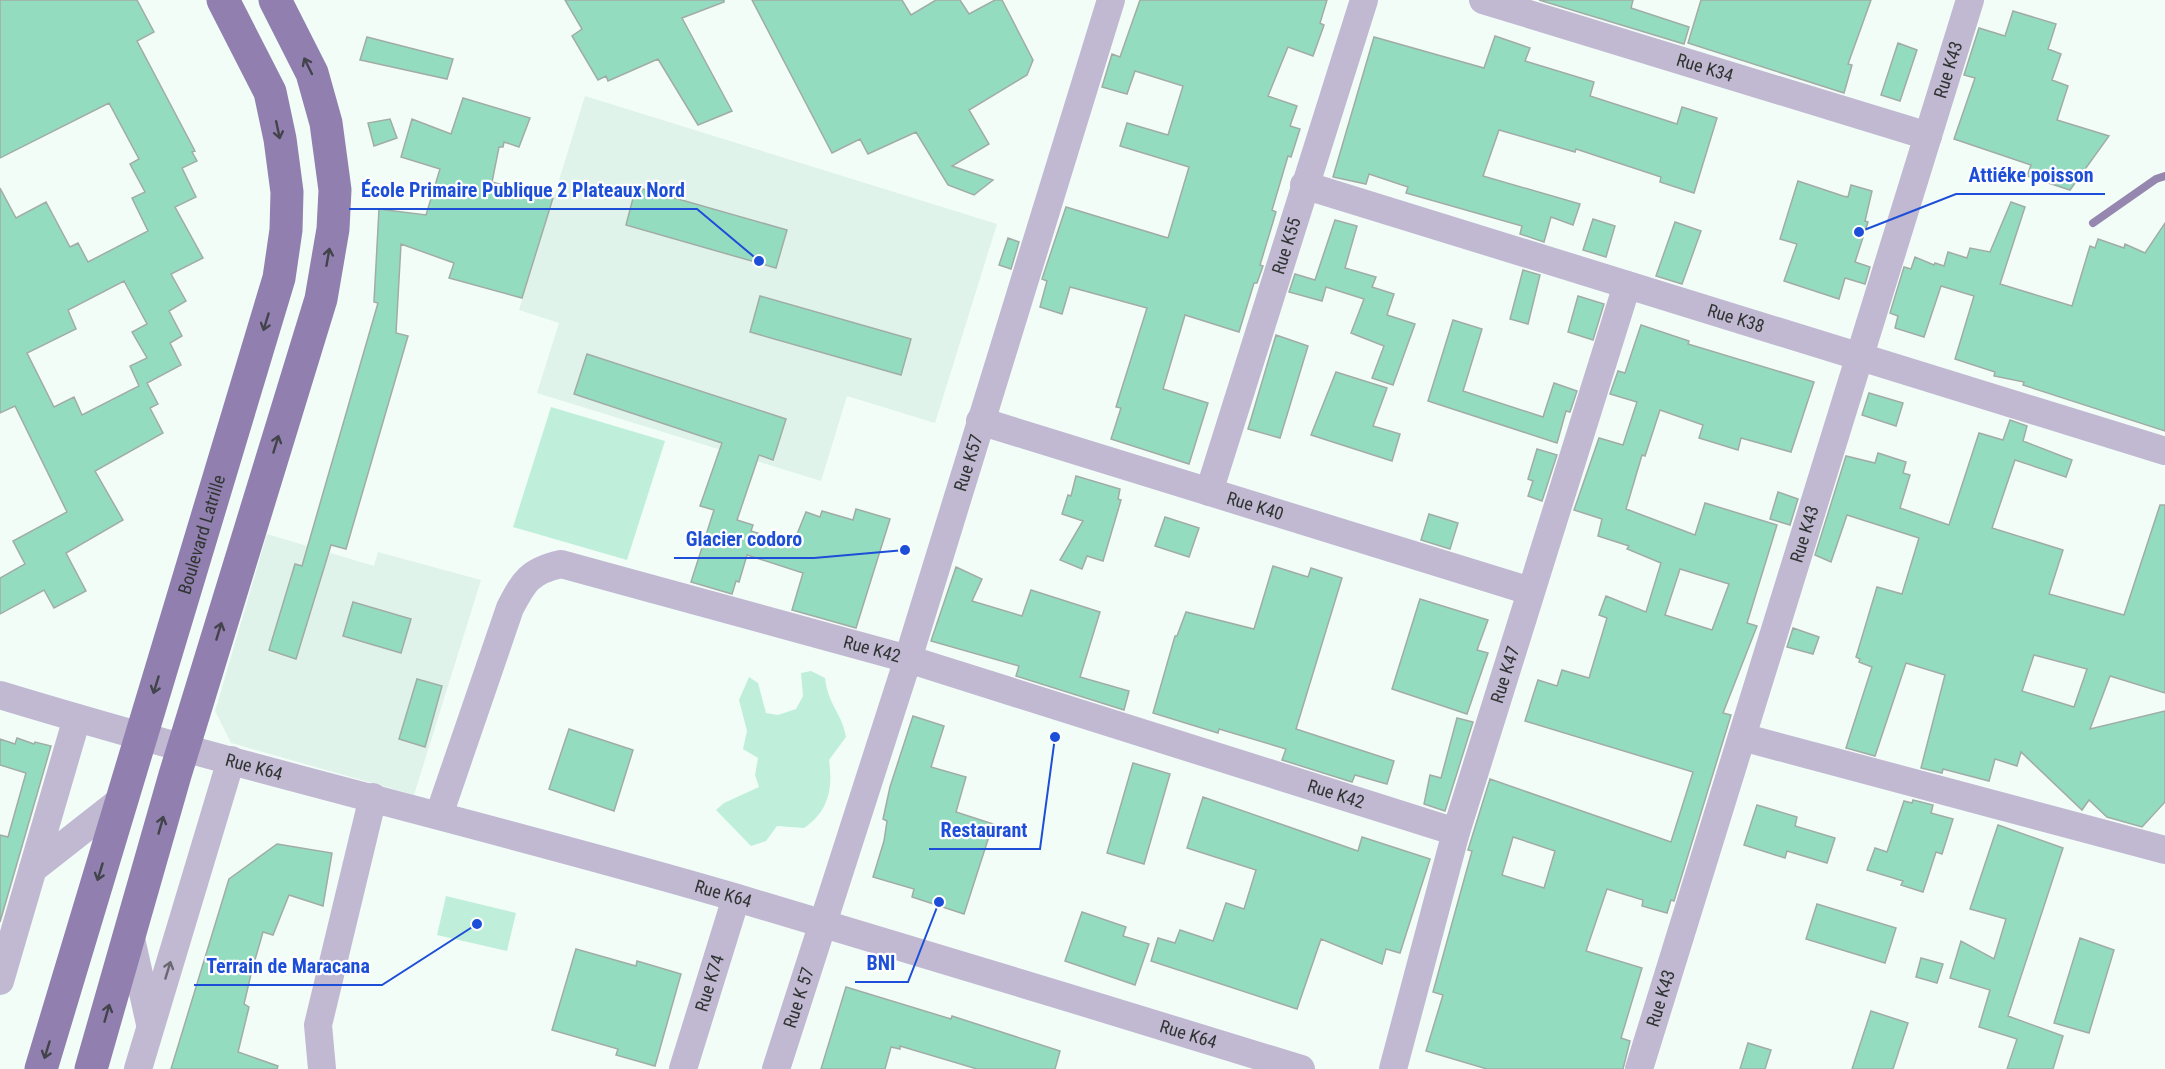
<svg xmlns="http://www.w3.org/2000/svg" width="2165" height="1069" viewBox="0 0 2165 1069" font-family="'Roboto Condensed',sans-serif">
	<style>
		.built { fill: #dff3ea }
		.green { fill: #bfefdb }
		.lines { fill: none; stroke-linecap: round; stroke-linejoin: round }
		.stream { stroke: #9587af; stroke-width: 8 }
		.building { fill: #94dcc0; stroke: #a1aca7; stroke-width: 1.5; fill-rule: evenodd }
		.minor { stroke: #c1b8d2; stroke-width: 28 }
		.major { stroke: #9180af; stroke-width: 33 }
		.oneway { stroke: #43434b }
		.oneway2 { stroke: #6a6972 }
		.labels { text-anchor: middle; stroke-width: 4.5; stroke-linejoin: round; paint-order: stroke }
		.street-label { font-size: 18px; fill: #303432; stroke: #fff }
		.leader { fill: none; stroke: #1d4ed8; stroke-width: 2 }
		.callout-dot { fill: #1d4ed8; stroke: #fff; stroke-width: 2 }
		.callout-label { font-size: 20px; text-anchor: middle; font-weight: bold; fill: #1d4ed8; stroke: #fff; stroke-width: 4.5; stroke-linejoin: round; paint-order: stroke }
	</style>
	<rect width="100%" height="100%" fill="#f2fdf8"/>
	<!-- built -->
	<path class="built" d="M585,96L997,224L935,423L847,396L821,481L537,393L559,323L519,310Z
		M267,534L374,566L378,552L481,580L414,795L231,743L215,711Z"/>
	<!-- green -->
	<path class="green" d="M551,407L665,441L627,560L513,527Z
		M811,671L825,678C828,705 842,713 846,737L829,760C833,788 829,811 804,828L777,826L766,841L751,846L716,810L724,803L759,787L755,775L758,758L743,749L747,731L739,700L749,677L758,683L766,713L778,715L796,709L803,696L801,673Z
		M446,896L516,913L507,951L437,935Z"/>
	<g class="lines">
		<!-- stream -->
		<path class="stream" d="M2093,223L2156,179L2165,176"/>
	</g>
	<!-- building -->
	<path class="building" d="M0,0H137L154,32L137,41L195,151L192,152L197,161L182,168L196,197L175,207L203,258L171,274L186,301L169,311L182,336L170,343L181,365L147,383L158,404L150,408L163,433L95,471L123,520L66,553L86,591L54,608L44,590L0,614V578L25,564L13,541L67,512L15,406L0,413V188L16,218L46,202L70,247L78,243L88,262L148,231L132,198L145,192L130,164L139,159L109,103L0,158ZM124,281L147,324L132,332L147,358L130,366L139,386L82,415L74,397L54,407L27,353L76,329L68,310Z
		M565,0H724V2L682,18L732,111L698,125L658,59L608,81L606,76L598,80L572,36L582,29Z
		M752,0H902L911,15L936,0H960L969,14L995,0H1002L1033,60L1027,75L969,110L989,144L952,166L993,180L974,195L948,185L916,132L868,154L860,139L832,153Z
		M1140,0H1327L1320,23L1324,25L1313,56L1288,47L1268,96L1297,106L1290,126L1300,129L1291,157L1288,156L1272,210L1276,212L1260,265L1263,266L1257,283H1254L1239,332L1185,315L1163,389L1208,403L1189,464L1111,439L1121,408L1116,407L1147,308L1070,287L1062,314L1040,307L1047,281L1042,279L1066,207L1168,238L1189,167L1120,146L1127,123L1168,135L1183,86L1135,71L1127,94L1102,87L1112,54L1120,57Z
		M1539,0H1633L1631,8L1689,27L1684,44Z
		M1701,0H1871L1848,64L1852,65L1844,93L1688,43Z
		M2013,11L2056,24L2048,49L2061,54L2052,80L2068,86L2057,120L2109,136L2070,190L2027,176L2031,165L1954,139L1975,78L1964,75L1979,28L2005,36Z
		M1495,36L1530,48L1525,61L1594,82L1590,96L1677,124L1682,107L1717,118L1694,193L1660,182L1661,177L1576,149L1575,152L1499,130L1483,176L1580,204L1573,225L1551,217L1544,242L1520,234L1522,226L1406,193L1408,187L1369,174L1366,184L1333,177L1374,37L1484,68Z
		M367,37L453,59L447,79L360,60Z
		M1898,43L1917,50L1900,101L1881,95Z
		M463,98L530,118L519,147L504,142L503,147H499L492,182L553,198L522,298L449,278L454,263L401,244L396,333L408,336L346,549L331,545L296,659L269,650L295,564L302,566L378,303L374,302L379,209L426,215L440,169L401,157L412,119L451,134Z
		M390,119L397,138L374,146L368,123Z
		M1798,181L1843,196L1848,197L1851,185L1872,191L1865,221L1868,222L1855,262L1870,267L1865,284L1845,278L1839,299L1784,281L1797,244L1780,239Z
		M636,187L787,230L776,268L626,225Z
		M2011,202L2025,207L2000,284L2072,306L2090,246L2095,248L2098,239L2124,248L2125,244L2145,253L2165,223V431L2023,385L2024,382L1994,376L1995,372L1955,359L1974,296L1941,286L1924,337L1895,328L1898,316L1890,313L1904,267L1911,269L1915,257L1934,265L1935,263L1944,266L1948,252L1967,258L1970,248L1990,252Z
		M1593,219L1615,226L1606,257L1583,250Z
		M1335,220L1357,226L1345,268L1376,277L1372,287L1394,294L1387,315L1415,324L1393,385L1372,378L1384,346L1351,333L1364,299L1326,287L1322,301L1289,292L1295,274L1315,280Z
		M1675,222L1701,231L1682,284L1656,276Z
		M1008,238L1019,242L1011,269L999,265Z
		M1523,270L1540,275L1528,324L1510,319Z
		M760,296L911,339L901,375L750,332Z
		M1578,296L1604,304L1593,340L1568,332Z
		M1453,320L1482,329L1463,391L1543,417L1554,383L1577,391L1570,412L1566,411L1557,443L1428,401Z
		M1641,325L1689,341L1688,344L1814,382L1791,452L1741,438L1738,450L1699,438L1703,425L1660,410L1645,456L1642,455L1626,509L1695,535L1705,503L1777,525L1747,623L1757,626L1723,713L1731,715L1674,901L1671,900L1667,913L1642,906L1643,900L1607,889L1586,951L1642,968L1621,1038L1630,1041L1623,1069H1487L1426,1051L1443,995L1433,992L1472,851L1468,850L1472,837L1490,779L1671,842L1693,772L1525,721L1538,680L1557,686L1562,670L1589,678L1607,618L1599,615L1606,596L1646,612L1661,563L1627,549L1629,546L1598,536L1602,519L1574,510L1599,438L1623,445L1637,402L1610,394L1618,371L1625,373ZM1680,569L1729,584L1712,630L1665,615ZM1513,837L1555,851L1544,888L1502,875Z
		M1276,335L1308,346L1280,438L1248,429Z
		M587,354L786,419L773,460L759,455L737,520L753,525L751,531L793,544L806,512L820,517L822,511L853,520L856,509L890,519L856,628L792,610L803,573L747,555L739,582L736,581L732,594L691,582L714,510L700,506L722,443L574,394Z
		M1336,372L1387,388L1373,426L1400,434L1392,461L1311,435Z
		M1869,393L1903,403L1896,426L1862,415Z
		M2010,420L2027,426L2023,441L2072,460L2066,477L2015,460L1992,528L2063,550L2049,594L2124,615L2160,505H2165V693L2110,676L2090,729L2165,711V802L2142,827L2107,817L2089,800L2082,810L2021,752L2017,766L1995,759L1989,781L1943,769L1942,773L1921,768L1945,675L1906,663L1875,756L1846,748L1872,667L1859,662L1860,659L1856,657L1877,587L1902,594L1919,538L1847,515L1831,562L1815,555L1846,456L1875,463L1878,453L1906,462L1903,473L1910,475L1900,508L1949,525L1979,433L2003,440ZM2034,655L2087,669L2074,707L2022,691Z
		M1537,449L1557,455L1542,501L1528,496L1533,481L1528,479Z
		M1076,476L1120,489L1118,499L1121,500L1103,561L1087,556L1082,569L1060,560L1083,521L1062,514L1068,495L1071,496Z
		M1778,492L1798,499L1790,525L1770,519Z
		M1429,514L1458,523L1450,549L1421,540Z
		M1165,517L1199,528L1189,557L1155,546Z
		M1273,566L1308,577L1311,568L1342,578L1296,729L1394,761L1387,784L1355,775L1352,782L1282,760L1286,749L1219,729L1218,733L1153,713L1175,636H1177L1186,612L1254,629Z
		M956,567L982,579L972,601L1022,616L1031,590L1100,612L1080,677L1129,691L1124,710L1016,676L1019,666L931,641Z
		M1420,599L1488,620L1477,650L1488,653L1467,714L1392,689Z
		M353,602L411,619L401,653L343,636Z
		M1793,628L1819,637L1813,654L1787,647Z
		M417,679L442,686L425,747L399,739Z
		M913,716L944,726L931,767L966,777L956,812L993,824L964,914L912,897L914,889L873,877L884,841L887,821L883,819L890,787Z
		M1457,718L1473,722L1445,811L1424,804L1430,775L1441,778Z
		M569,729L633,750L614,811L549,789Z
		M17,738L34,744L35,742L51,746L0,922V835L8,837L26,773L0,765V739L15,744Z
		M1133,763L1170,774L1144,864L1107,853Z
		M1203,797L1358,851L1362,837L1430,859L1400,953L1386,949L1382,964L1321,939L1297,1009L1151,961L1158,938L1175,943L1180,930L1213,941L1226,903L1244,909L1256,870L1187,848Z
		M1913,800L1933,805L1931,813L1953,819L1942,854L1936,852L1923,892L1901,885L1903,881L1867,870L1875,848L1887,852L1904,801L1912,803Z
		M1757,805L1797,817L1795,826L1835,838L1827,863L1787,851L1785,858L1744,845Z
		M1998,825L2063,848L2008,1016L2063,1036L2053,1069H2007L2017,1039L1979,1027L1990,990L1950,978L1961,941L1994,959L2006,919L1970,909Z
		M277,844L332,853L323,906L289,895L273,935L263,932L252,970L244,1004L249,1007L238,1052L278,1066L277,1069H171L229,879Z
		M1817,904L1896,928L1885,963L1806,939Z
		M1082,912L1126,927L1123,936L1149,944L1135,985L1065,961Z
		M2080,938L2114,950L2089,1033L2054,1023Z
		M576,949L636,966L637,961L681,974L655,1066L616,1055L618,1049L552,1030Z
		M1921,958L1943,964L1937,983L1916,977Z
		M846,987L951,1019L952,1016L1060,1051L1055,1069H977L900,1046V1049L891,1047L885,1069H821Z
		M1871,1011L1908,1023L1893,1069H1852Z
		M1748,1043L1771,1050L1765,1069H1740Z"/>
	<g class="lines">
		<!-- minor -->
		<g class="minor">
			<path id="s1" d="M1483,0L1928,136"/>
			<path id="s2" d="M1304,185L2165,451"/>
			<path id="s3" d="M980,421L1530,591"/>
			<path id="s4" d="M1209,492L1364,0"/>
			<path id="s5" d="M0,695C243,769 491,826 734,897C924,953 1112,1011 1301,1069"/>
			<path d="M1742,737L2165,850"/>
			<path id="s6" d="M439,815L510,608C524,581 530,571 561,564L908,659L1456,832"/>
			<path d="M33,869L121,800"/>
			<path d="M130,934L150,1024"/>
			<path d="M0,981L77,718"/>
			<path d="M138,1069L231,760"/>
			<path d="M322,1069L318,1025L373,797"/>
			<path id="s7" d="M683,1069L736,898"/>
			<path id="s8" d="M776,1069L908,659L1111,0"/>
			<path id="s9" d="M1393,1069L1456,832L1627,285"/>
			<path id="s10" d="M1639,1069L1970,0"/>
		</g>
		<!-- major -->
		<g class="major">
			<path id="s11" d="M41,1069L279,278L286,230L287,192L280,139L270,92L223,0"/>
			<path d="M91,1069L175,775L321,299L333,229L335,190L326,123L312,73L275,0"/>
		</g>
	</g>
	<!-- one-way arrows -->
	<defs><path id="oneway-shaft" d="M-6 0H5M1.5-3L5.5 0L1.5 3" fill="none" stroke-width="1.6" stroke-linecap="round" stroke-linejoin="round" transform="scale(1.5)"/></defs>
	<g class="oneway">
		<use href="#oneway-shaft" transform="translate(308 66) rotate(-116)"/>
		<use href="#oneway-shaft" transform="translate(278 130) rotate(78)"/>
		<use href="#oneway-shaft" transform="translate(328 257) rotate(-80)"/>
		<use href="#oneway-shaft" transform="translate(266 322) rotate(107)"/>
		<use href="#oneway-shaft" transform="translate(276 444) rotate(-73)"/>
		<use href="#oneway-shaft" transform="translate(219 631) rotate(-73)"/>
		<use href="#oneway-shaft" transform="translate(156 685) rotate(107)"/>
		<use href="#oneway-shaft" transform="translate(161 825) rotate(-74)"/>
		<use href="#oneway-shaft" transform="translate(100 872) rotate(107)"/>
		<use href="#oneway-shaft" transform="translate(107 1013) rotate(-74)"/>
		<use href="#oneway-shaft" transform="translate(47 1050) rotate(107)"/>
	</g>
	<use class="oneway2" href="#oneway-shaft" transform="translate(168 970) rotate(-73)"/>
	<g class="labels">
		<!-- street labels -->
		<g class="street-label">
			<text dy="6" stroke="none"><textPath href="#s1" startOffset="232">Rue K34</textPath></text>
			<text dy="6" stroke="none"><textPath href="#s10" startOffset="1046">Rue K43</textPath></text>
			<text dy="6" stroke="none"><textPath href="#s4" startOffset="258">Rue K55</textPath></text>
			<text dy="6" stroke="none"><textPath href="#s2" startOffset="452">Rue K38</textPath></text>
			<text dy="6" stroke="none"><textPath href="#s8" startOffset="636">Rue K57</textPath></text>
			<text dy="6" stroke="none"><textPath href="#s3" startOffset="288">Rue K40</textPath></text>
			<text dy="6" stroke="none"><textPath href="#s11" startOffset="558">Boulevard Latrille</textPath></text>
			<text dy="6" stroke="none"><textPath href="#s10" startOffset="560">Rue K43</textPath></text>
			<text dy="6" stroke="none"><textPath href="#s6" startOffset="612">Rue K42</textPath></text>
			<text dy="6" stroke="none"><textPath href="#s9" startOffset="410">Rue K47</textPath></text>
			<text dy="6" stroke="none"><textPath href="#s5" startOffset="264">Rue K64</textPath></text>
			<text dy="6" stroke="none"><textPath href="#s6" startOffset="1098">Rue K42</textPath></text>
			<text dy="6" stroke="none"><textPath href="#s5" startOffset="750">Rue K64</textPath></text>
			<text dy="6" stroke="none"><textPath href="#s7" startOffset="90">Rue K74</textPath></text>
			<text dy="6" stroke="none"><textPath href="#s8" startOffset="75">Rue K 57</textPath></text>
			<text dy="6" stroke="none"><textPath href="#s10" startOffset="74">Rue K43</textPath></text>
			<text dy="6" stroke="none"><textPath href="#s5" startOffset="1236">Rue K64</textPath></text>
		</g>
	</g>
	<!-- callouts -->
	<path class="leader" d="M1859 232L1956 194H2105M759 261L697 209H349M905 550L814 558H674M1055 737L1040 849H929M939 902L908 982H855M477 924L382 985H194"/>
	<g class="callout-dot">
		<circle cx="1859" cy="232" r="6"/>
		<circle cx="759" cy="261" r="6"/>
		<circle cx="905" cy="550" r="6"/>
		<circle cx="1055" cy="737" r="6"/>
		<circle cx="939" cy="902" r="6"/>
		<circle cx="477" cy="924" r="6"/>
	</g>
	<g class="callout-label">
		<text x="2031" y="182">Attiéke poisson</text>
		<text x="523" y="197">École Primaire Publique 2 Plateaux Nord</text>
		<text x="744" y="546">Glacier codoro</text>
		<text x="984" y="837">Restaurant</text>
		<text x="881" y="970">BNI</text>
		<text x="288" y="973">Terrain de Maracana</text>
	</g>
</svg>
